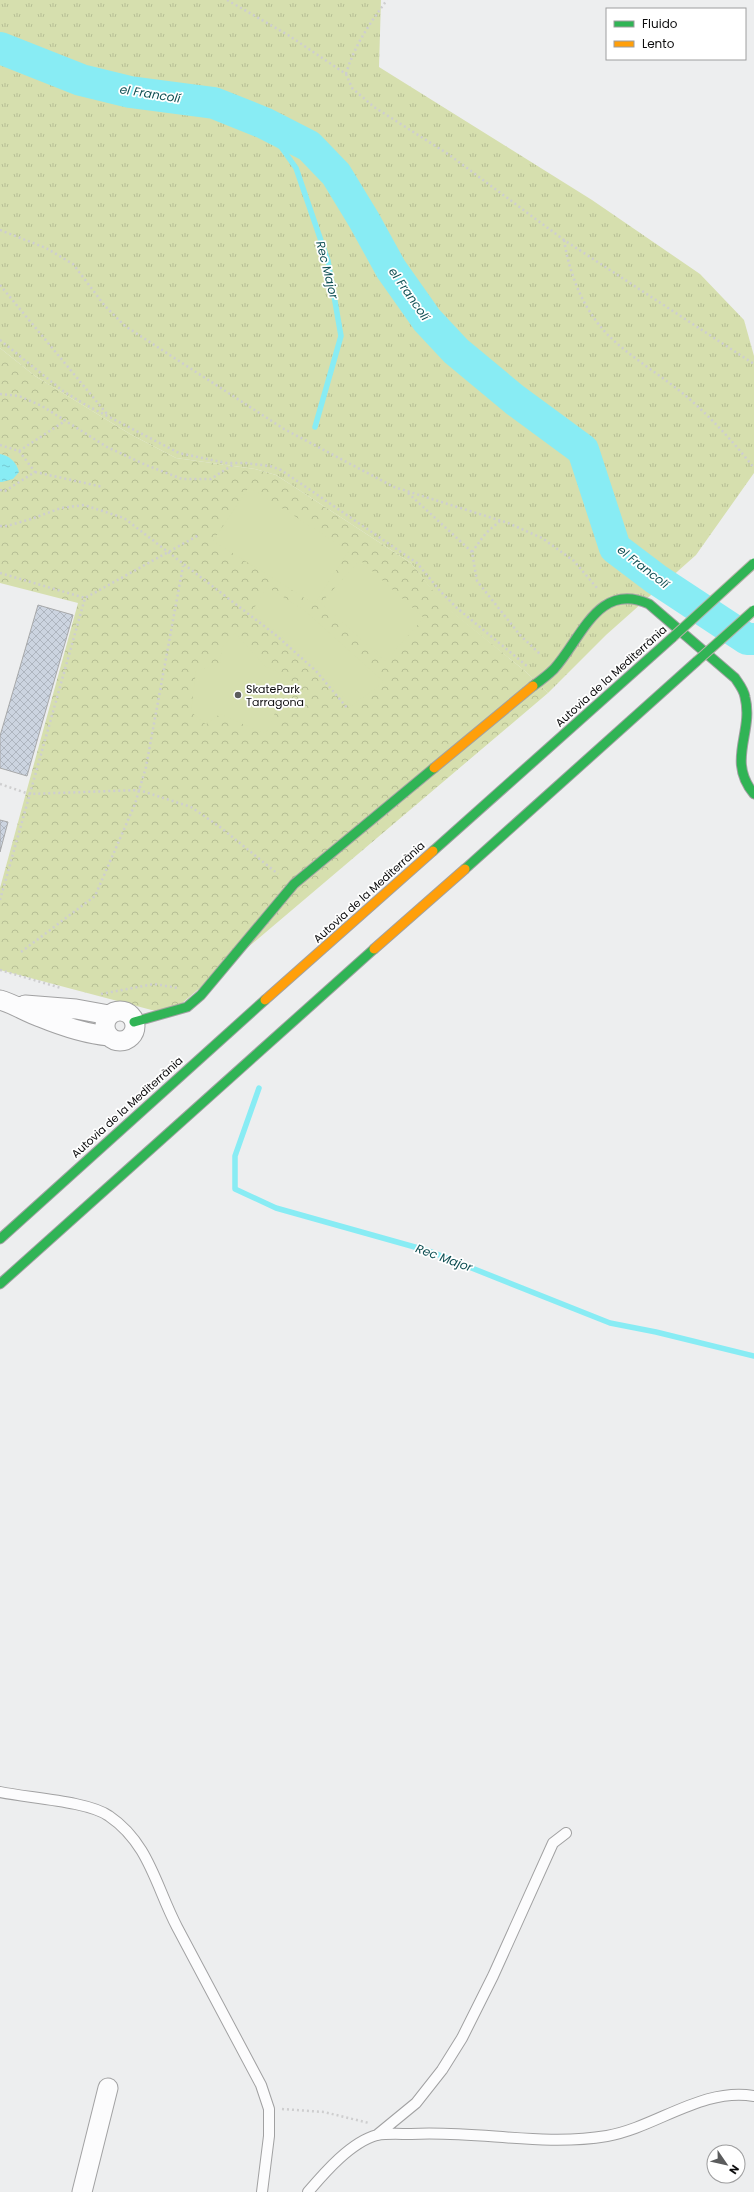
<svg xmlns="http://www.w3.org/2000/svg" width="754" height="2192" viewBox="0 0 754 2192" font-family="Poppins,sans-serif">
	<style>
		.grass { fill: url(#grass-tufts) }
		.forest { fill: url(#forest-crowns) }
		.pitch { fill: #d6dfae }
		.water { fill: url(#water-ripples) }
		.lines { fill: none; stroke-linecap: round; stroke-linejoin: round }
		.stream { stroke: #88ecf4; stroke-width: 5.5 }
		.river { stroke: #88ecf4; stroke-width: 32 }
		.building { fill: url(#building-cross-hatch); stroke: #a7a8a9 }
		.lane-casing { stroke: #a1a1a2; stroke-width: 12 }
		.street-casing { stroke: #a1a1a2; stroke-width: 21 }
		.fast-casing { stroke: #a1a1a2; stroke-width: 11 }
		.slow-casing { stroke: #a1a1a2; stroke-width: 11 }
		.path { stroke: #cececf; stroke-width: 2.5; stroke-dasharray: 2 3; stroke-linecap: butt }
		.lane { stroke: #fcfcfd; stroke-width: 10 }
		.street { stroke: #fcfcfd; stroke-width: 19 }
		.fast { stroke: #30b455; stroke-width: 9 }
		.slow { stroke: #ff9f0a; stroke-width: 9 }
		.fast-bridge-casing { stroke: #b7b0a8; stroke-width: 11; stroke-linecap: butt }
		.fast-bridge { stroke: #30b455; stroke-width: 9 }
		.poi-dot { fill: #5b5c5d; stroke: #fff; stroke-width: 1.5 }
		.labels { text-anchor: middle; stroke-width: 3.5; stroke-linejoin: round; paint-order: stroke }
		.street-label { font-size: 11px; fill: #0d0d0e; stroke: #fff }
		.poi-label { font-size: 11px; fill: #0d0d0e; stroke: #fff; text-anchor: start }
		.water-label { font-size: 12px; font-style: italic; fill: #0f4f53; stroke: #fff }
	</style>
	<defs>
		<pattern id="grass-tufts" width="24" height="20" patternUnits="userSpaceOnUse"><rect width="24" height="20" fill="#d6dfae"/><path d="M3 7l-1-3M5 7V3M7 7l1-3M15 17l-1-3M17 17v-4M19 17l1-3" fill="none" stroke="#b6be94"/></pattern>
		<pattern id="forest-crowns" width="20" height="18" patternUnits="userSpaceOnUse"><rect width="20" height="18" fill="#d6dfae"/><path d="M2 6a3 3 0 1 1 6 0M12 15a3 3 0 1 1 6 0" fill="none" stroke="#b6be94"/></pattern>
		<pattern id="water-ripples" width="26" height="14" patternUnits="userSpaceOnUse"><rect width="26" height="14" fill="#88ecf4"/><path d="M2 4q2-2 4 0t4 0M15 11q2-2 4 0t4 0" fill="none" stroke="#74c9d0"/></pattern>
		<pattern id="building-cross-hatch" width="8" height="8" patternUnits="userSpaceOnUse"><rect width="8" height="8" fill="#ccd4e0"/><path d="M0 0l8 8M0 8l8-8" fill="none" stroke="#aeb5bf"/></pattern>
	</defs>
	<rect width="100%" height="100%" fill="#edeeef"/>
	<!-- grass -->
	<path class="grass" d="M0,0H381L379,67L592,200L700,274L744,320L754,356V473L696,555L606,635L548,693L525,671L444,606L411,563L276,475L255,469L176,458L130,434L35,376L0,348Z"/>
	<!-- forest -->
	<path class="forest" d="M0,348L35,376L130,434L176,458L255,469L276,475L411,563L445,606L525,671L548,693L181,1004L163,1013L0,970V888L78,603L0,583Z"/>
	<!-- pitch -->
	<path class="pitch" d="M249,487L349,551L314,604L213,541Z
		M360,560L424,618L385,661L321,603Z
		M267,587L304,610L384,682L351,706C320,671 289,640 251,613Z
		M235,633L266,667L290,677L266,734L220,714L206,724L191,712L196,671L220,663L222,647Z"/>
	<!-- water -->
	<path class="water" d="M0,454C9,455 17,463 19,472L13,479L2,482H0Z"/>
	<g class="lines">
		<!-- stream -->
		<path class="stream" d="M264,123L296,168L328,261L341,336L315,427
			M259,1088L235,1156V1189L276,1208L429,1251L610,1323L656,1332L754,1356"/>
		<!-- river -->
		<path class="river" d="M0,48L81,80L130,92L214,103L264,123L309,146L336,174L364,220L391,269L427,320L456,351L515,400L583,450L615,548L656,579L747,639H754"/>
	</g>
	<!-- building -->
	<path class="building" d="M38,605L73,615L27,776L0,768V736Z
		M0,820L8,822L0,852Z"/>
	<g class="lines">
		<!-- lane casing -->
		<g class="lane-casing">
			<path id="lane" d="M0,1792C28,1798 88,1801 109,1816C149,1843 156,1887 177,1927C205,1980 233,2033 261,2085L269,2109V2136L262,2192
				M377,2135L416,2103L442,2070L462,2038L493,1976L553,1843L566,1833
				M308,2192C325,2172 351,2142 377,2135C387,2133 400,2134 411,2134C476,2130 542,2147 607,2136C657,2127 702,2087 754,2096"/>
		</g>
		<!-- street casing -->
		<g class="street-casing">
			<path id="street" d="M0,1000C14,1004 26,1012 40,1017C62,1026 85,1034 109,1036
				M25,1005L76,1009L109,1015
				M105 1026a15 15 0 1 1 30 0a15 15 0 1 1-30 0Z
				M82,2192L108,2088"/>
		</g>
		<!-- fast casing -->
		<g class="fast-casing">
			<path id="fast" d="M533,686C540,681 548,675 554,669C582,638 598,581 649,604L735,678C739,684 744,690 745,697C754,733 726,760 754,794
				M433,851L673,637
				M465,869L697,661
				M134,1022L187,1007L201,995L294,884L434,768
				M0,1239L265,1000
				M0,1284L374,949"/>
		</g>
		<!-- slow casing -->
		<g class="slow-casing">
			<path id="slow" d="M434,768L533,686
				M374,949L465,869
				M265,1000L433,851"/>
		</g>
		<!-- path -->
		<path class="path" d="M227,0L288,35L346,74L352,88L374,107L448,154L564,240L754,364
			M346,74C354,46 370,23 387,0
			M0,230L46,248L73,264L105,306L125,326L284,429L394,487L508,523L542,538L574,561L597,588
			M564,240C570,276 583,309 608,335C633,360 668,379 694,403C716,423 736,445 754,468
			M0,285L107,414
			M0,340L63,391L86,405L179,453L226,463H245L270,466L281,470L417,563L441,592L457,608L527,666
			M0,394L19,396L42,406L107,447L146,465L182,479H211L234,464
			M0,445L19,451L35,472L5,491L0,490
			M19,451L65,421
			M35,472L103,487
			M408,493L472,552L477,581L520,635L540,654
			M0,526H7L31,519L61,508L84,505L124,518L277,636L316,671L348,709
			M472,552L486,533L500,521
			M0,573L85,598
			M0,784L29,794L139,790L191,807L220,827L278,874
			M0,900L85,598L199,535
			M21,952L95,896L135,804L146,767L183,566
			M0,970L61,988
			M101,994L154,984L178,988
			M282,2109L324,2112L369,2123"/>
		<!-- lane -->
		<use href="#lane" class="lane"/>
		<!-- street -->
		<use href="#street" class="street"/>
		<!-- fast -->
		<use href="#fast" class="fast"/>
		<!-- slow -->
		<use href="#slow" class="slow"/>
		<!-- fast-bridge casing -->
		<g class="fast-bridge-casing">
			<path id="fast-bridge" d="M673,637L754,563
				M697,661L754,610"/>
		</g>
		<!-- fast-bridge -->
		<use href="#fast-bridge" class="fast-bridge"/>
	</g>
	<!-- markers -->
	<circle class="poi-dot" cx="238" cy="695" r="4"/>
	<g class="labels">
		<!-- street labels -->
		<g class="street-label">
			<text transform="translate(611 676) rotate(-42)" y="4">Autovia de la Mediterrània</text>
			<text transform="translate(369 892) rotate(-42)" y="4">Autovia de la Mediterrània</text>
			<text transform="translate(127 1107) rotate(-42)" y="4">Autovia de la Mediterrània</text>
		</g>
		<!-- poi labels -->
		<g class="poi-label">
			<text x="246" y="693">SkatePark<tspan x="246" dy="13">Tarragona</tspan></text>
		</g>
		<!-- water labels -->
		<g class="water-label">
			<text transform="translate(150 94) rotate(9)" y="4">el Francolí</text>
			<text transform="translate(327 270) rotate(76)" y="4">Rec Major</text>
			<text transform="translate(409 294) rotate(55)" y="4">el Francolí</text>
			<text transform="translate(643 567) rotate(38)" y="4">el Francolí</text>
			<text transform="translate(444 1258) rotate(20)" y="4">Rec Major</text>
		</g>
	</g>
	<!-- legend -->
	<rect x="606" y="8" width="140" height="52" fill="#ffffff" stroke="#9e9e9f"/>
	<rect x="614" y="21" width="20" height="6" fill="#30b455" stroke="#9e9e9f"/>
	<text x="642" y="28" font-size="12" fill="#0d0d0e">Fluido</text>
	<rect x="614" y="41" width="20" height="6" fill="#ff9f0a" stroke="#9e9e9f"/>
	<text x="642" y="48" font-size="12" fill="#0d0d0e">Lento</text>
	<!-- north arrow -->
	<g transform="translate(726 2164) rotate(124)"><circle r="19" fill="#ffffff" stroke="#9e9e9f"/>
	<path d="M0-3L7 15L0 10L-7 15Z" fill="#5b5c5d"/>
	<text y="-6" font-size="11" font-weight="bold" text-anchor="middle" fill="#0d0d0e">N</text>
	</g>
</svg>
